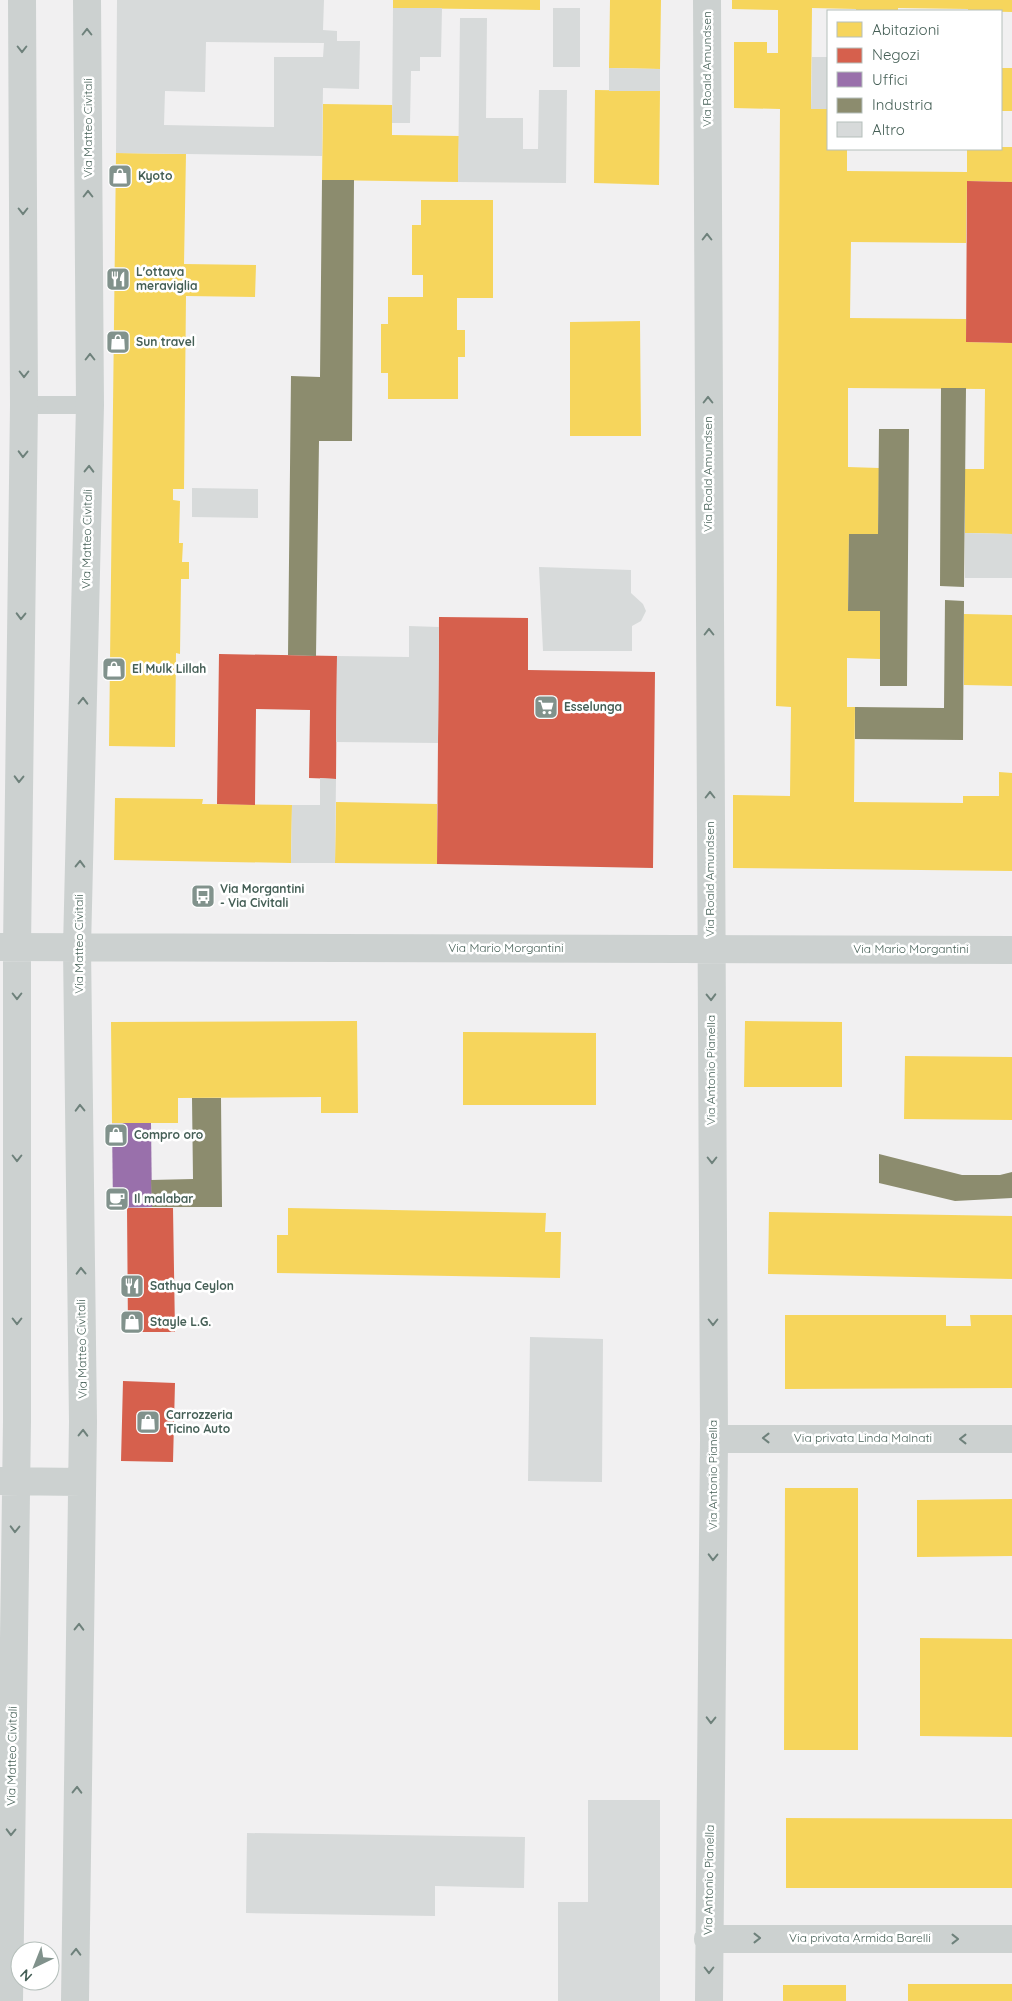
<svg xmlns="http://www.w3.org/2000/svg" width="1012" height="2001" viewBox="0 0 1012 2001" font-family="Quicksand,sans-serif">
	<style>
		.homes { fill: #f6d55c }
		.shops { fill: #d6604d }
		.offices { fill: #9970ab }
		.industry { fill: #8c8c6e }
		.building { fill: #d7dada; fill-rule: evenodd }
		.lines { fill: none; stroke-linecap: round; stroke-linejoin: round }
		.lane { stroke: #ccd1d0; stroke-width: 18 }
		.street { stroke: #ccd1d0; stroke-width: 28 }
		.oneway { stroke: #6e817b }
		.labels { text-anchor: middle; stroke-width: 5; stroke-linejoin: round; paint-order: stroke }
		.street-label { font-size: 12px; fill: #455f56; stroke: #fff }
		.poi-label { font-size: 12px; font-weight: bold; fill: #455f56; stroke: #fff; text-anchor: start }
	</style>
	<rect width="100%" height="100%" fill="#f1f0f1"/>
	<!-- homes -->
	<path class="homes" d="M393,0H540V10L393,8Z
		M610,0H661L660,69L609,68Z
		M732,0H1012V12L968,11V9L898,8V11H856V9L812,8L811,109H828V149H847V171L967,172V149H1001V147H1012V182L967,181L966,243L851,242L850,318L966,319V342L1012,343V534L965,533V469H984L985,389L848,388V467L879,468L878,534H849L848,611H880V659L847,658V707H855L854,802L963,803V796H999V772L1012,773V871L733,868V795L790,796L791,707L776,706L780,109L734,108V42H767V53H778V10L732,9Z
		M1001,68H1012V111H1001Z
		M595,90L660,91L659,185L594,183Z
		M323,104L392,105V135L459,136L458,182L322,180Z
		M116,153L186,154L184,264L256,265L255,297L186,296L184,489H173V500L180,501L179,543H183L182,562H189V579H181L180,654L176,653L175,747L109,746Z
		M421,200H493V298H457V330H465V357H458V399H388V373H381V324H388V297H423V275H412V225H421Z
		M640,321L641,436H570V322Z
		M964,614L1012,615V686L964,685Z
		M115,798L203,799L202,804L292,805L291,863L114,860Z
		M336,802L437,804V864L335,863Z
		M357,1021L358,1113H321V1097L178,1098V1123H112L111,1022Z
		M745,1021L842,1022V1087H744Z
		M463,1032L596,1033V1105H463Z
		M905,1056L1012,1057V1120L904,1119Z
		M288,1208L546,1213L545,1232H561L560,1278L277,1273V1235H288Z
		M769,1212L1012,1216V1279L768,1274Z
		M785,1315H946V1326H971L970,1315H1012V1388L785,1389Z
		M785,1488H858V1750H784Z
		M1012,1499V1556L917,1557V1500Z
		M920,1638L1012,1639V1737L920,1736Z
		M786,1818L1012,1819V1888H786Z
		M908,1984H1012V2001H908Z
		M783,1985H846V2001H783Z"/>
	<!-- shops -->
	<path class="shops" d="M967,181L1012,182V343L966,342Z
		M439,617L528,618V670L655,672L653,868L437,864Z
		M219,654L337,656L336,779L309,778L310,710L256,709L255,805L217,804Z
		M127,1208H173L175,1332H128Z
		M123,1381L175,1383L173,1462L121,1461Z"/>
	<!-- offices -->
	<path class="offices" d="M112,1123H151L152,1207L113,1208Z"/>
	<!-- industry -->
	<path class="industry" d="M322,180H354L352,441H319L316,656L288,655L291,376L320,377Z
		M941,388H966L964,587L940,586Z
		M879,429H909L907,686H880V611H848L849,534H878Z
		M945,600L964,601L963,740L855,739V707L944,708Z
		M192,1098H221L222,1207H152L151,1180L193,1179Z
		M879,1154L962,1175H1000L1012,1172V1198L955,1201L879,1183Z"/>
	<!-- building -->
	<path class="building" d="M117,0H324L323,30L337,31V41H360L359,89L323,88L322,156L116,153ZM206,42L324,43L323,57H274V127L164,125L165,91L205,92Z
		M393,8H442L441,57H420V71H411L410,123H392Z
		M553,8H580V67H553Z
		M460,18H487L486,118H523V149H538L539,90H567L566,183L458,182Z
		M812,57H828V109H811Z
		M609,68L660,69V91H609Z
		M192,488L258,489V518L192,517Z
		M965,533L1012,534V578H965Z
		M539,567L631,570V593L643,604L646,611L641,621L632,626V651H543Z
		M409,626L439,627L438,743L336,742L337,656L409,657Z
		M320,778L336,779L335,863H291L292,805H320Z
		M530,1337L603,1339L602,1482L528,1481Z
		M588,1800H660V2001H558V1902H588Z
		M247,1833L525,1837L524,1888L435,1886V1916L246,1913Z"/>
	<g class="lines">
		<!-- lane -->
		<path class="lane" d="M24,405H90"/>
		<!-- street -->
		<path class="street" d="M707,0L714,1439L709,2001
			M0,947L1012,950
			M714,1439H1012
			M0,1481L81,1482
			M708,1939H1012
			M9,2001L17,1421V947L24,405L22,0
			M75,2001L83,1422L77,948L90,405L87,0"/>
	</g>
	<!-- one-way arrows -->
	<defs><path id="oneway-chevron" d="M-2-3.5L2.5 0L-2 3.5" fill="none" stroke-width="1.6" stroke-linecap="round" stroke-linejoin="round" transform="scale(1.25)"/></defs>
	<g class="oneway">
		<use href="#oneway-chevron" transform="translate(87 32) rotate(-90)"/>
		<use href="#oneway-chevron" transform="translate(22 49) rotate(90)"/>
		<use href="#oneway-chevron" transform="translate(88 194) rotate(-90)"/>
		<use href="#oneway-chevron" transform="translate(23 211) rotate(90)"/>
		<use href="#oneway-chevron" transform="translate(707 237) rotate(-90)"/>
		<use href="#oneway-chevron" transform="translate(90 357) rotate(-90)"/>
		<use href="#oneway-chevron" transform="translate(24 374) rotate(90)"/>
		<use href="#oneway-chevron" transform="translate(708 400) rotate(-90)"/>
		<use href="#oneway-chevron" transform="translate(23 454) rotate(91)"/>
		<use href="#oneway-chevron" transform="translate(89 469) rotate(-89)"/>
		<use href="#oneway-chevron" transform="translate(21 616) rotate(91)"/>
		<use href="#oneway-chevron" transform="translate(709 632) rotate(-90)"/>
		<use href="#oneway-chevron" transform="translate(83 701) rotate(-89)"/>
		<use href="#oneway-chevron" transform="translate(19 779) rotate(91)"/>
		<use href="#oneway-chevron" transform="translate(710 795) rotate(-90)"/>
		<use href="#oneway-chevron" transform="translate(80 864) rotate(-89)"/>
		<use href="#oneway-chevron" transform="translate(17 996) rotate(90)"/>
		<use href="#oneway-chevron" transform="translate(711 997) rotate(89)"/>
		<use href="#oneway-chevron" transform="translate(80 1108) rotate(-91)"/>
		<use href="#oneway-chevron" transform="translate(17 1158) rotate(90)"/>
		<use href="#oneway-chevron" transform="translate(712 1160) rotate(90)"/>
		<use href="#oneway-chevron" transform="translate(81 1271) rotate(-91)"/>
		<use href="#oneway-chevron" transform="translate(17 1321) rotate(90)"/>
		<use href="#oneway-chevron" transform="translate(713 1322) rotate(90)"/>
		<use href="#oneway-chevron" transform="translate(83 1433) rotate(-89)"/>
		<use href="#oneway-chevron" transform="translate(766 1438) rotate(-180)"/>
		<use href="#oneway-chevron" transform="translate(963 1439) rotate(-180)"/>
		<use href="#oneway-chevron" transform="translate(15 1529) rotate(91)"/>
		<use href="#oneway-chevron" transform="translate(713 1557) rotate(91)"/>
		<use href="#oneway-chevron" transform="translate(79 1627) rotate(-89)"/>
		<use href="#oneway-chevron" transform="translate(711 1720) rotate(91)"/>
		<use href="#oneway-chevron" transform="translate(77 1790) rotate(-89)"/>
		<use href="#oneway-chevron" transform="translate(11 1832) rotate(91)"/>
		<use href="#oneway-chevron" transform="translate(757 1938)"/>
		<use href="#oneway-chevron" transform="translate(955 1939)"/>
		<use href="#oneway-chevron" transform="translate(76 1952) rotate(-89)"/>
		<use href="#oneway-chevron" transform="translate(709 1970) rotate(90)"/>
	</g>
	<!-- icons -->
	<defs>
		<g id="shop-square" transform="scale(1.25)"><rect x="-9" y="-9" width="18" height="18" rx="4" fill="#81928c" stroke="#fff"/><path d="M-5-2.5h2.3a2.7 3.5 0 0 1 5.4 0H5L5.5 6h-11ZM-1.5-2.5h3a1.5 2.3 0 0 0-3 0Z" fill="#fff"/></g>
		<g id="restaurant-square" transform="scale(1.25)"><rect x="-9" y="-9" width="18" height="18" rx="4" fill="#81928c" stroke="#fff"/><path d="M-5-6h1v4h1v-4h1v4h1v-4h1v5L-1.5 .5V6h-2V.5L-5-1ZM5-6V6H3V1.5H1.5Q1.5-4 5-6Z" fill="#fff"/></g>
		<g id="supermarket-square" transform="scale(1.25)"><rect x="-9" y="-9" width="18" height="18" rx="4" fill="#81928c" stroke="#fff"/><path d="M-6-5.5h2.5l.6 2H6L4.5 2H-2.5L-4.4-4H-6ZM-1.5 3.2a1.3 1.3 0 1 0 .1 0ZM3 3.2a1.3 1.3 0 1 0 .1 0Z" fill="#fff"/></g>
		<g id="bus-square" transform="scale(1.25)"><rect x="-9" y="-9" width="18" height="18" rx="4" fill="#81928c" stroke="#fff"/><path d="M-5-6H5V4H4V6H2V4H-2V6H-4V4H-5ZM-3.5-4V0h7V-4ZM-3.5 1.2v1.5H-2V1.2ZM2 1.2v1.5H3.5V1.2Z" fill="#fff"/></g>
		<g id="cafe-square" transform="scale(1.25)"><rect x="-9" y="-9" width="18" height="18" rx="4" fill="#81928c" stroke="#fff"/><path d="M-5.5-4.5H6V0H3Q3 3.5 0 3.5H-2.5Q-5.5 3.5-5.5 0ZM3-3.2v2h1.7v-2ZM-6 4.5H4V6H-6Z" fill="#fff"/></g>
	</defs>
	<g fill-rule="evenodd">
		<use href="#shop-square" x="120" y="176"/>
		<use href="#restaurant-square" x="118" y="279"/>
		<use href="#shop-square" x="118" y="342"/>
		<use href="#shop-square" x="114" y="669"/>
		<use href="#supermarket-square" x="546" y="707"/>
		<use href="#bus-square" x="203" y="896"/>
		<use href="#shop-square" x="116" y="1135"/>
		<use href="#cafe-square" x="117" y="1199"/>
		<use href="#restaurant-square" x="132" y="1286"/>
		<use href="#shop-square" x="132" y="1322"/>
		<use href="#shop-square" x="148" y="1422"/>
	</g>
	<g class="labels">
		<!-- street labels -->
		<g class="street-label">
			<text transform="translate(707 69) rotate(-90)" y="4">Via Roald Amundsen</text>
			<text transform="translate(88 128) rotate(-90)" y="4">Via Matteo Civitali</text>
			<text transform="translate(708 474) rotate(-90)" y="4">Via Roald Amundsen</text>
			<text transform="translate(87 539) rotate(-89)" y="4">Via Matteo Civitali</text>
			<text transform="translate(710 879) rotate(-90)" y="4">Via Roald Amundsen</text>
			<text transform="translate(79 944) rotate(-90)" y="4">Via Matteo Civitali</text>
			<text x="506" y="952">Via Mario Morgantini</text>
			<text x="911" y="953">Via Mario Morgantini</text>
			<text transform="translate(711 1070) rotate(-90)" y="4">Via Antonio Pianella</text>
			<text transform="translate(82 1349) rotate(-91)" y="4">Via Matteo Civitali</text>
			<text x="863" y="1442">Via privata Linda Malnati</text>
			<text transform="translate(713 1475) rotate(-90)" y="4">Via Antonio Pianella</text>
			<text transform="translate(12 1756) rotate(-89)" y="4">Via Matteo Civitali</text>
			<text transform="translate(709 1880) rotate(-89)" y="4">Via Antonio Pianella</text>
			<text x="860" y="1942">Via privata Armida Barelli</text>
		</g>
		<!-- poi labels -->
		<g class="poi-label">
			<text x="138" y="180">Kyoto</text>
			<text x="136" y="276">L'ottava<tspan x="136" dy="14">meraviglia</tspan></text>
			<text x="136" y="346">Sun travel</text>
			<text x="132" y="673">El Mulk Lillah</text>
			<text x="564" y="711">Esselunga</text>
			<text x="220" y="893">Via Morgantini<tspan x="220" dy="14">- Via Civitali</tspan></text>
			<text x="134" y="1139">Compro oro</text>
			<text x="134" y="1203">Il malabar</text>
			<text x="150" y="1290">Sathya Ceylon</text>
			<text x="150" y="1326">Stayle L.G.</text>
			<text x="166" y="1419">Carrozzeria<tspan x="166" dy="14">Ticino Auto</tspan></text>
		</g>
	</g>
	<!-- legend -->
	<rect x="827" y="10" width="175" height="140" fill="#ffffff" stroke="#b5bfbb"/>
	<rect x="837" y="22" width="25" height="15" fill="#f6d55c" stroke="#b5bfbb"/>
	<text x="872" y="35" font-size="15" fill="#455f56">Abitazioni</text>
	<rect x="837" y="48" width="25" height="15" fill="#d6604d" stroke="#b5bfbb"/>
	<text x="872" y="60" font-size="15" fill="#455f56">Negozi</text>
	<rect x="837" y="72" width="25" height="15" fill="#9970ab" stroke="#b5bfbb"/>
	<text x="872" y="85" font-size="15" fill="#455f56">Uffici</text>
	<rect x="837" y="98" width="25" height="15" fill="#8c8c6e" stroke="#b5bfbb"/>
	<text x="872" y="110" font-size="15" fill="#455f56">Industria</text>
	<rect x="837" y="122" width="25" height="15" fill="#d7dada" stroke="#b5bfbb"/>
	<text x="872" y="135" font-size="15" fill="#455f56">Altro</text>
	<!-- north arrow -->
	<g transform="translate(35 1966) rotate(223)"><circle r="24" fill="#ffffff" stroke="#b5bfbb"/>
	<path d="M0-4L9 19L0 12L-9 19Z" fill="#81928c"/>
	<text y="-8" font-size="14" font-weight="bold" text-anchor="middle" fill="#455f56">N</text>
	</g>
</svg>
